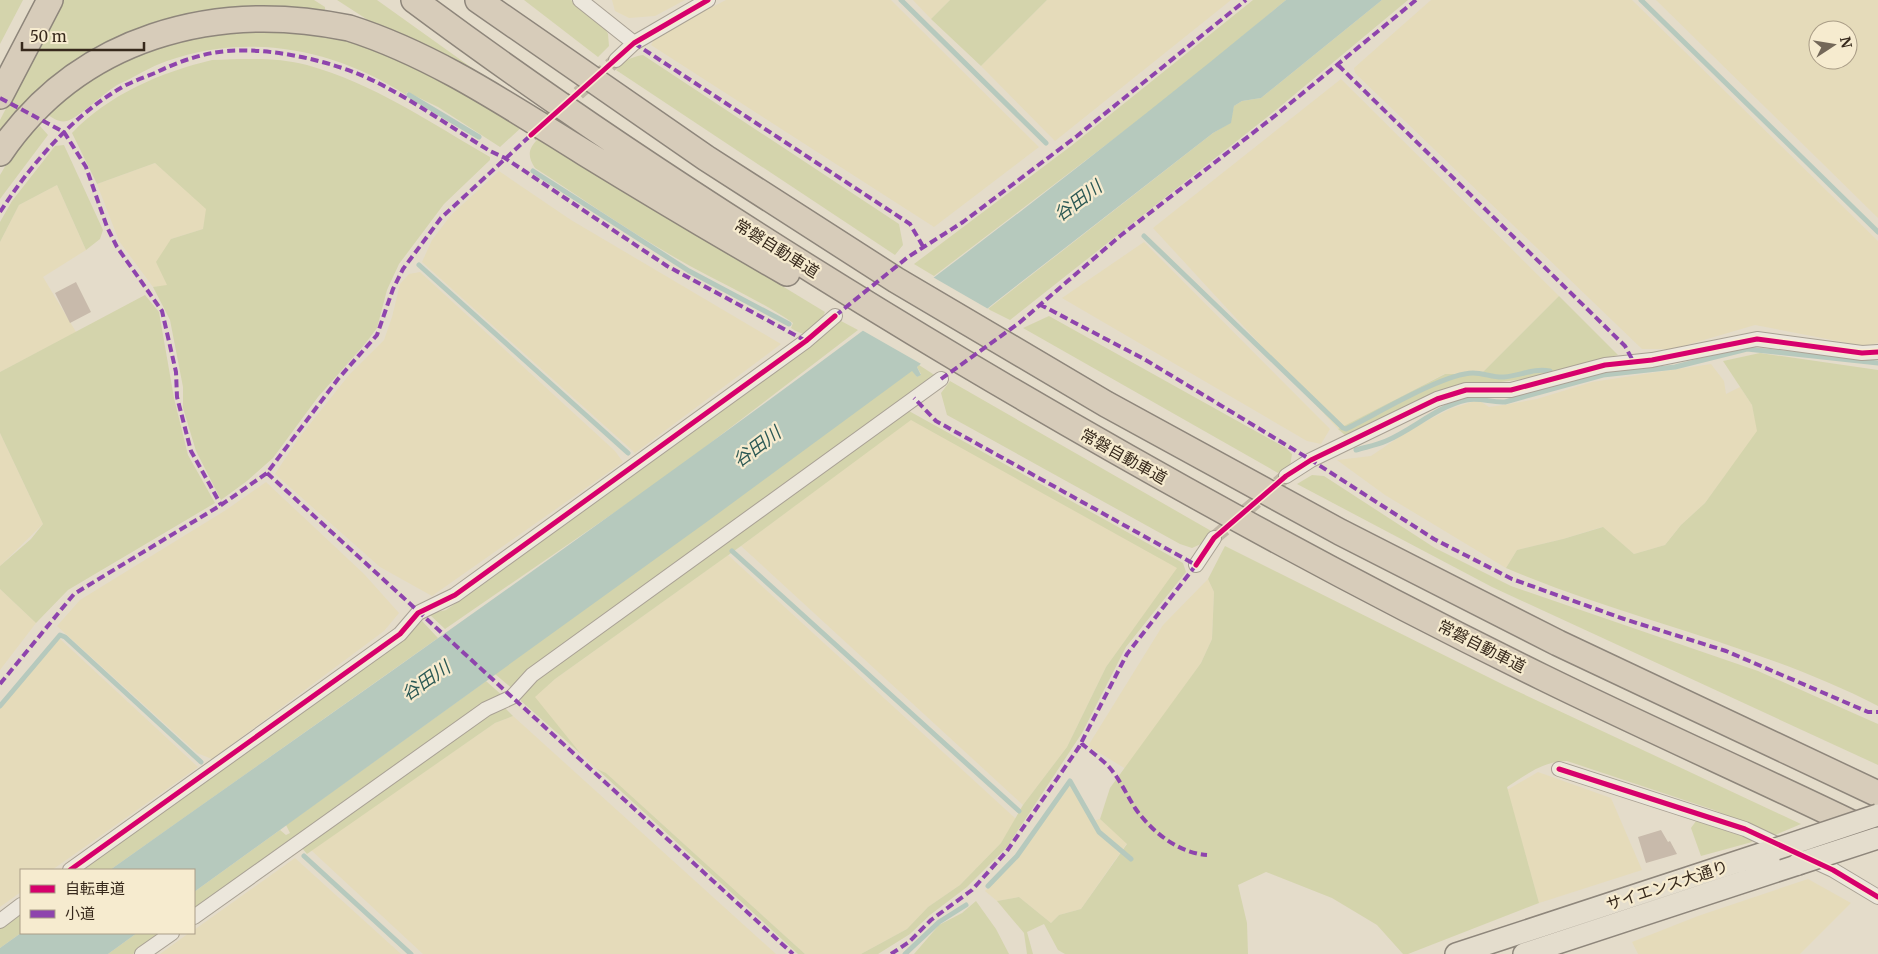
<svg xmlns="http://www.w3.org/2000/svg" width="1878" height="954" viewBox="0 0 1878 954" font-family="Merriweather,'Noto Sans JP',serif">
	<style>
		.farmland { fill: #e5dbba; fill-rule: evenodd }
		.green { fill: #d4d4ac }
		.water { fill: #b6c9bd }
		.pier { fill: #e4dcca }
		.lines { fill: none; stroke-linecap: round; stroke-linejoin: round }
		.stream { stroke: #b6c9bd; stroke-width: 5 }
		.building { fill: #c8baab }
		.street-tunnel { stroke: #c1b8a7; stroke-width: 14; stroke-dasharray: 14 7; stroke-linecap: butt }
		.street-casing { stroke: #a9a194; stroke-width: 16 }
		.primary-casing { stroke: #8e867b; stroke-width: 24 }
		.highway-casing { stroke: #8e867b; stroke-width: 28 }
		.street { stroke: #ece7dc; stroke-width: 14 }
		.primary { stroke: #e4ddcd; stroke-width: 21 }
		.highway { stroke: #d7ccba; stroke-width: 25 }
		.primary-bridge-casing { stroke: #8e867b; stroke-width: 24; stroke-linecap: butt }
		.primary-bridge { stroke: #e4ddcd; stroke-width: 21 }
		.quiet { stroke: #8e44ad; stroke-width: 4; stroke-dasharray: 8 4; stroke-linecap: butt }
		.cycleway-casing { stroke: #f6ebcf; stroke-width: 8 }
		.cycleway { stroke: #d6006c; stroke-width: 5 }
		.labels { text-anchor: middle; stroke-width: 4.5; stroke-linejoin: round; paint-order: stroke }
		.street-label { font-size: 16px; fill: #37291c; stroke: #f6ebcf }
		.water-label { font-size: 18px; font-style: italic; fill: #2b5854; stroke: #f6ebcf }
	</style>
	<rect width="100%" height="100%" fill="#e4dcca"/>
	<!-- farmland -->
	<path class="farmland" d="M612,0H685L655,16L629,18L615,11Z
		M726,0H891L1039,147L934,227L651,45L656,36Z
		M913,0H950L931,19Z
		M1047,0H1231L1055,141L981,66Z
		M1431,0H1632L1878,241V343L1863,346L1755,325L1673,349H1642L1355,73L1354,68Z
		M1656,0H1878V218ZM1818,30H1848V60H1818Z
		M1341,79L1559,296L1481,374H1444L1338,429L1153,228Z
		M155,163L207,209L203,229L171,239L167,286L153,287L119,241L97,184Z
		M499,171L571,220L781,344L635,453L422,262L432,240L451,215Z
		M57,185L86,250L43,277L76,332L0,372V242L19,205Z
		M1144,242L1330,429L1321,444L1307,441L1062,298Z
		M420,272L615,451L623,462L432,596L380,567L275,474L298,439L349,375L384,340L392,317L400,284L409,274Z
		M1711,364L1724,381L1726,394L1740,387L1752,405L1758,431L1705,503L1681,525L1665,545L1634,554L1602,527L1563,539L1517,550L1506,568L1385,495L1337,460L1371,456L1411,429L1450,409L1478,400L1489,407L1504,405L1537,399L1592,382Z
		M911,419L1178,568L1106,667L1067,747L1023,805L741,546Z
		M0,433L43,524L0,566Z
		M266,482L364,574L399,613L384,631L212,759L197,753L57,626L80,600L226,510Z
		M728,555L1016,819L1001,843L960,885L928,907L907,929L861,954H805L606,773L597,769L581,754L534,697L555,679Z
		M1208,579L1214,592L1212,639L1201,663L1126,769L1088,746L1163,625Z
		M0,589L36,623L0,670Z
		M59,638L198,767L52,870H21V892L0,907V705Z
		M513,716L776,954H423L311,850L495,723Z
		M1538,772L1611,798L1642,870L1539,903L1507,790Z
		M1069,782L1093,821L1100,819L1127,843L1081,909L1059,915L1051,923L1019,897L997,901L985,891L1019,856Z
		M295,858L401,954H160L189,933H194V930Z
		M1808,879L1851,903L1800,954H1638L1632,942L1698,916Z"/>
	<!-- green -->
	<path class="green" d="M0,0H23L0,44Z
		M62,0H314L325,7V13C244,3 167,5 96,50C87,55 76,61 68,68C44,90 22,117 0,141V120Z
		M337,0H377L493,83L388,33Z
		M524,0H571L600,20L608,34L609,46L598,57Z
		M950,0H1047L981,66L931,19Z
		M1253,0H1286L1178,90L934,276L914,264L1071,146Z
		M1382,0H1408L1276,110L1010,320L988,309L1213,133L1230,123L1234,106L1242,101L1261,98Z
		M224,25L342,37L439,78L523,126L500,147L438,107L407,92L406,95C335,49 248,32 167,61C151,66 135,77 119,84C106,91 77,119 67,121C59,123 53,118 46,114L69,91L128,52Z
		M643,55L899,224L903,245L895,255L616,70C623,61 631,57 643,55Z
		M212,60C243,59 277,57 307,65C373,83 431,123 490,157V160L444,204L399,264L387,290L377,328L365,344L318,397L273,458L247,481L221,500L196,451L183,408V387L170,320L153,287L167,285L156,262L171,239L203,229L206,209L155,163L97,184L72,133C108,95 161,72 212,60Z
		M40,126L48,135L0,199V175L17,146Z
		M539,138L825,312C817,330 809,341 791,328L793,323C760,300 724,285 690,266C636,236 586,201 535,168C527,156 528,148 539,138Z
		M64,145L103,230L100,239L86,250L57,185L19,205L0,242V222L12,201L55,146Z
		M145,295L159,312L174,398L188,455L215,503L68,590L36,623L0,589V566L31,539L43,524L0,433V372Z
		M1559,296L1618,355L1532,378L1455,388L1346,436L1338,429L1445,374H1481Z
		M1049,316L1286,448L1292,454L1290,466L1278,473L1023,328Z
		M841,321L858,330L666,477L445,629L429,614L446,610L475,590L754,388Z
		M1760,353L1878,370V706C1760,645 1628,620 1506,568L1517,550L1563,539L1603,527L1634,554L1665,545L1681,525L1705,503L1757,431L1752,405L1723,361Z
		M919,365L936,376L514,690L495,674L912,370L917,377L921,374L917,367Z
		M950,381L1213,532L1201,544L1192,548L1180,544L947,415L941,393Z
		M909,411L1183,563L1186,572L1126,647L1082,733L1007,847L967,887L930,915L910,934L878,954H861L907,929L928,907L960,885L1001,843L1023,805L1067,747L1106,667L1177,568L911,420L741,546L555,679L535,697L581,754L521,701L522,693L532,684Z
		M1312,475L1324,476L1435,548L1511,586L1758,671L1878,724V765L1492,587L1297,484Z
		M1225,546L1506,686L1801,824L1773,836L1714,810L1567,761C1543,761 1526,775 1507,787L1539,903L1408,954H1403L1377,925L1332,898L1266,872L1238,885L1247,923L1248,954H1065L1058,950L1044,924L1027,932L1033,954H1027L1024,933L997,901L1019,897L1051,923L1059,915L1081,909L1127,844L1100,819L1110,788L1201,663L1212,639L1214,592L1208,579Z
		M422,621L438,638L110,870H80L399,643Z
		M486,681L504,697L194,911V892L280,830L286,835L290,833L286,825Z
		M504,707L513,716L495,723L307,854L302,848L488,713Z
		M597,769L606,773L805,954H798Z
		M1696,821L1751,839L1752,842L1701,856L1691,828Z
		M976,901L996,929L1009,954H914L939,925L962,913Z
		M21,912V933L0,948V927Z
		M137,933H163L133,954H108Z"/>
	<!-- water -->
	<path class="water" d="M1286,0H1382L1261,98L1242,101L1234,106L1231,123L1213,133L993,304L917,367L921,375L917,377L912,371L708,521L194,892V870H110C508,588 910,311 1286,0Z
		M21,933H137L108,954H0V948Z"/>
	<!-- pier -->
	<path class="pier" d="M931,276L990,310L923,365L860,329Z"/>
	<g class="lines">
		<!-- stream -->
		<path class="stream" d="M901,0L1046,143
			M1641,0L1878,232
			M409,95L479,137
			M533,171L689,271L789,324
			M1144,236L1343,428L1346,429C1375,415 1444,373 1473,373C1484,373 1494,378 1504,377C1520,376 1533,368 1550,371
			M419,265L628,453
			M1356,450C1366,447 1377,445 1386,441C1414,429 1436,407 1466,400C1481,397 1491,403 1505,402L1603,375L1675,367L1747,349L1878,363
			M732,551L1019,811
			M0,706L60,635L65,637L201,762
			M304,856L411,954
			M988,886L1017,856L1070,781L1099,832L1131,859
			M905,954L939,922L966,905"/>
	</g>
	<!-- building -->
	<path class="building" d="M76,282L91,312L70,323L55,293Z
		M1661,830L1668,842L1670,841L1677,854L1646,863L1638,837Z"/>
	<g class="lines">
		<!-- street-tunnel -->
		<path class="street-tunnel" d="M531,135L616,60
			M1214,538L1286,476"/>
		<!-- street casing -->
		<g class="street-casing">
			<path id="street" d="M580,0L634,43
				M616,60L634,43L708,0
				M1286,476L1311,460L1437,399L1466,390H1511L1605,365L1652,360L1757,339L1862,353L1878,352
				M1196,565L1214,538
				M1559,769L1745,829L1785,848
				M1809,859L1833,870L1878,897
				M70,870L400,634L418,613L455,595L806,341L835,316
				M194,917L486,709L512,697L532,675L941,379
				M0,921L21,905
				M142,954L172,933"/>
		</g>
		<!-- primary casing -->
		<g class="primary-casing">
			<path id="primary" d="M1456,954L1776,849
				M1524,954L1798,864"/>
		</g>
		<!-- highway casing -->
		<g class="highway-casing">
			<path id="highway" d="M414,0C590,131 775,250 963,362C1152,474 1344,580 1542,677C1650,730 1761,779 1870,832
				M478,0L706,158L896,280L1106,404L1340,532L1558,643L1878,794
				M0,96L50,0
				M0,153C79,37 214,0 349,28C434,55 509,106 585,153C652,194 719,234 787,273"/>
		</g>
		<!-- street -->
		<use href="#street" class="street"/>
		<!-- primary -->
		<use href="#primary" class="primary"/>
		<!-- highway -->
		<use href="#highway" class="highway"/>
		<!-- primary-bridge casing -->
		<g class="primary-bridge-casing">
			<path id="primary-bridge" d="M1776,849L1878,815
				M1798,864L1878,838"/>
		</g>
		<!-- primary-bridge -->
		<use href="#primary-bridge" class="primary-bridge"/>
		<!-- quiet -->
		<path class="quiet" d="M634,43L910,224L924,248
			M1338,65L1625,346L1633,361
			M0,98L64,132L86,167L107,227L117,247L162,311L176,372L177,397L191,451L221,505
			M0,212C32,163 73,115 124,86C134,81 145,77 155,73C173,64 192,57 212,53C256,45 315,57 356,73C399,90 450,127 490,151L505,158L667,266L806,341
			M1039,304L1144,359L1311,460L1434,539L1512,579L1624,619L1726,651L1868,712H1878
			M835,316L908,257L963,222L1077,136L1246,0
			M941,379L1019,323L1120,236L1276,115L1416,0
			M267,473L793,954
			M0,684L74,594L221,505L267,473L338,379L377,335L393,289L403,269L441,218L531,135
			M1081,743C1090,751 1102,759 1110,768C1120,780 1127,795 1135,808C1151,831 1178,853 1207,855
			M891,954L909,942L931,920L972,890L1007,851L1079,747L1127,654L1196,565L936,421L914,398"/>
		<!-- cycleway casing -->
		<g class="cycleway-casing">
			<path id="cycleway" d="M531,135L634,43L708,0
				M1196,565L1214,538L1286,476L1311,460L1437,399L1466,390H1511L1605,365L1652,360L1757,339L1862,353L1878,352
				M1559,769L1745,829L1833,870L1878,897
				M70,870L400,634L418,613L455,595L806,341L835,316"/>
		</g>
		<!-- cycleway -->
		<use href="#cycleway" class="cycleway"/>
	</g>
	<g class="labels">
		<!-- street labels -->
		<g class="street-label">
			<text transform="translate(777 248) rotate(32)" y="6">常磐自動車道</text>
			<text transform="translate(1124 456) rotate(29)" y="6">常磐自動車道</text>
			<text transform="translate(1482 646) rotate(27)" y="6">常磐自動車道</text>
			<text transform="translate(1667 885) rotate(-18)" y="6">サイエンス大通り</text>
		</g>
		<!-- water labels -->
		<g class="water-label">
			<text transform="translate(1078 201) rotate(-37)" y="6">谷田川</text>
			<text transform="translate(757 447) rotate(-37)" y="6">谷田川</text>
			<text transform="translate(426 681) rotate(-35)" y="6">谷田川</text>
		</g>
	</g>
	<!-- legend -->
	<rect x="20" y="869" width="175" height="65" fill="#f6ebcf" stroke="#aa9d87"/>
	<rect x="30" y="885" width="25" height="8" fill="#d6006c" stroke="#aa9d87"/>
	<text x="65" y="894" font-size="15" fill="#37291c">自転車道</text>
	<rect x="30" y="910" width="25" height="8" fill="#8e44ad" stroke="#aa9d87"/>
	<text x="65" y="919" font-size="15" fill="#37291c">小道</text>
	<!-- north arrow -->
	<g transform="translate(1833 45) rotate(78)"><circle r="24" fill="#f6ebcf" stroke="#aa9d87"/>
	<path d="M0-4L9 19L0 12L-9 19Z" fill="#746859"/>
	<text y="-8" font-size="14" font-weight="bold" text-anchor="middle" fill="#37291c">N</text>
	</g>
	<!-- scale -->
	<path d="M22 42v8h122v-8" fill="none" stroke="#37291c" stroke-width="2.5"/>
	<text x="30" y="42" font-size="15" fill="#37291c" stroke="#f6ebcf" stroke-width="4" paint-order="stroke">50 m</text>
</svg>
